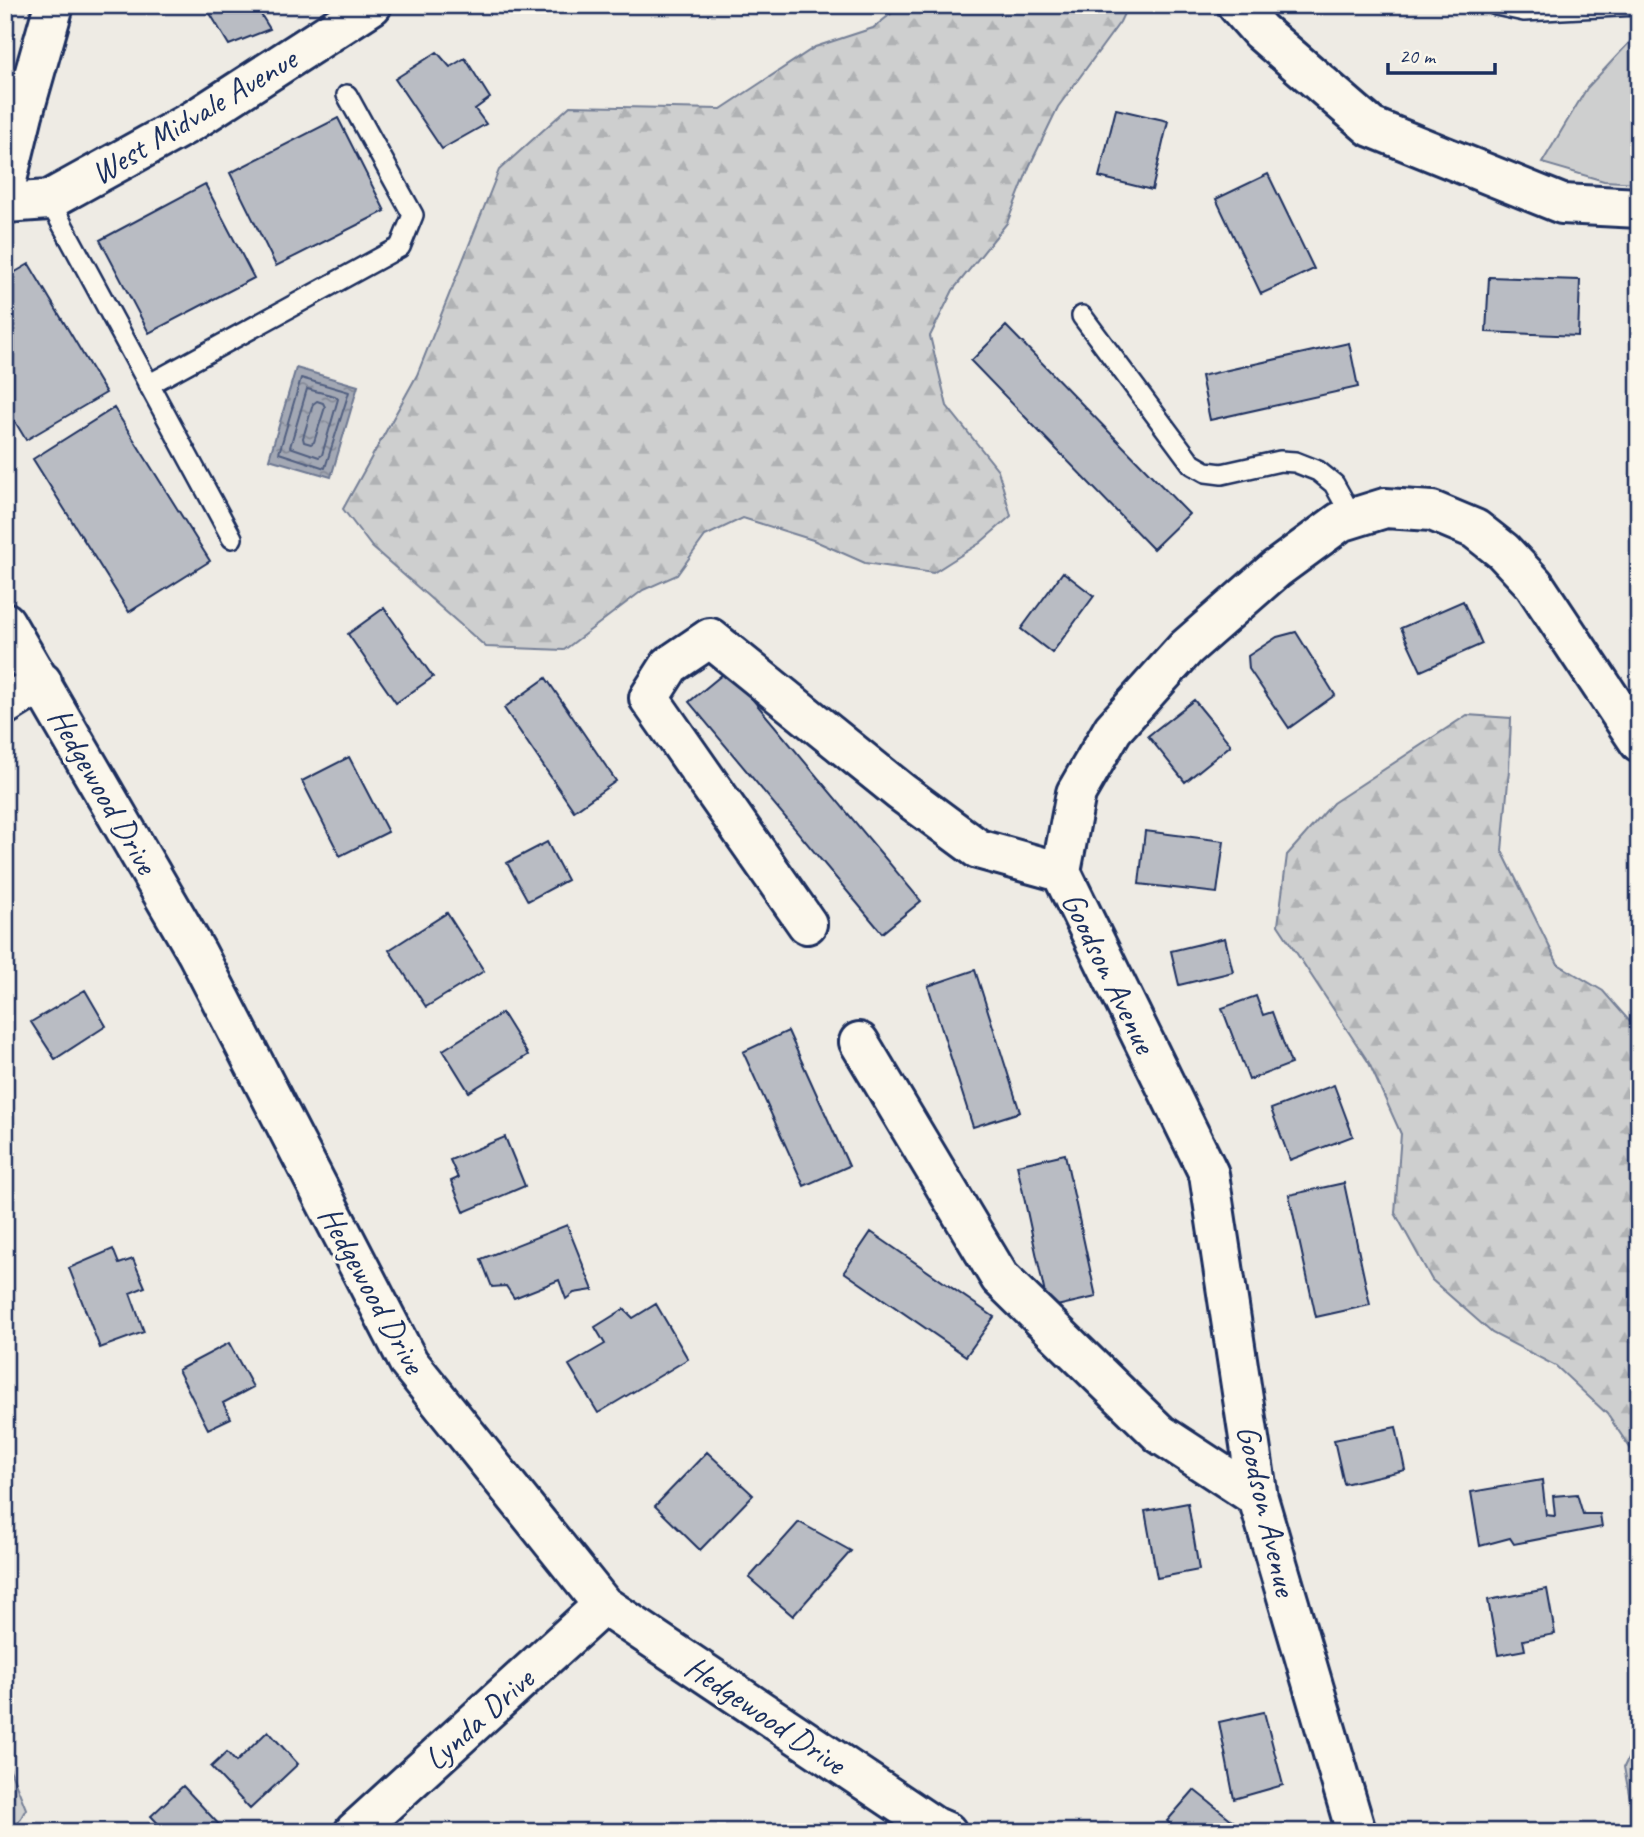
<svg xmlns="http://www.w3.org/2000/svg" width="1644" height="1837" viewBox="0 0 1644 1837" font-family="Caveat,sans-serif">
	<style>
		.green { fill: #cecfcf; stroke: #747f96; stroke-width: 2 }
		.forest { fill: url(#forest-firs); stroke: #747f96; stroke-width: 2 }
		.water { fill: url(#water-ripples); stroke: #6d7892; stroke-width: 2 }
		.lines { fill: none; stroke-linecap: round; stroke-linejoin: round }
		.shore { stroke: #515f80; stroke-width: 2 }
		.building { fill: #b9bcc3; stroke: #1b2f5e; stroke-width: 2 }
		.service-casing { stroke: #1b2f5e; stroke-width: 24 }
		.minor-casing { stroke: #1b2f5e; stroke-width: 44 }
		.service { stroke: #fbf7ec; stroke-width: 19 }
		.minor { stroke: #fbf7ec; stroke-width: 38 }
		.labels { text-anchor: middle; stroke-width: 6; stroke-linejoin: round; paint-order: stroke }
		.street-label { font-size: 33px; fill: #1b2f5e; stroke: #fbf7ec }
	</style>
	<defs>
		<pattern id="forest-firs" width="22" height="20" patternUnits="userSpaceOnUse" patternTransform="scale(1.75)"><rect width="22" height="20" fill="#cecfcf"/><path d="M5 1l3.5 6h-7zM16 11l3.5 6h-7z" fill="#b0b2b4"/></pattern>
		<pattern id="water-ripples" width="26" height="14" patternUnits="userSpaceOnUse" patternTransform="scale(1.75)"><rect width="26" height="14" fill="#a3a8b4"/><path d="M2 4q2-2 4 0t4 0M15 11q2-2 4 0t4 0" fill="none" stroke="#848996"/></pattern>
	</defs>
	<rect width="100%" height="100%" fill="#eeebe4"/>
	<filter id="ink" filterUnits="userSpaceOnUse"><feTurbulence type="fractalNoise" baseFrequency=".0143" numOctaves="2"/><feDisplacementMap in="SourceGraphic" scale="14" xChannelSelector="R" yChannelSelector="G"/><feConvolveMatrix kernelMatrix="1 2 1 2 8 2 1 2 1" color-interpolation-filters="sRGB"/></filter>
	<g filter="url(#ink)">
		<!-- green -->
		<path class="green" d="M1639,32V183L1604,181L1542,163L1587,88Z"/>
		<!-- forest -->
		<path class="forest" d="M902,5H1128L1120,22L1058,107L1030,165L1007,223L953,290L930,336L947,406L998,470L1011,516L980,543L933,573L865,563L813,540L743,518L705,536L677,575L643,590L564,650L486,647L372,547L343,509L417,375L499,170L570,106L721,109L815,47L873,28Z
			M1467,715L1511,718L1509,770L1502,851L1558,964L1603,991L1639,1032V1461L1607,1414L1556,1366L1492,1333L1432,1280L1395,1213L1401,1134L1369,1063L1278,925L1287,855L1333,803Z
			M1639,1736V1832H1636L1624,1767Z
			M5,1757L26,1809L13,1832H5Z"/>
		<!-- water -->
		<path class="water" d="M296,368L358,386L331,477L269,459Z"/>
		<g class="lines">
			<!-- shore -->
			<path class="shore" d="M301,378L349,392L325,468L279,453Z
				M307,389L335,396L338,399L322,455L319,457L290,447Z
				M317,401L323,403L325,407L314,442L311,444L304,442L303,438L313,404Z"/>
		</g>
		<!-- building -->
		<path class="building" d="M205,5H255L270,29L229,45Z
			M437,52L450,67L465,58L490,98L475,109L486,124L442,149L395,79Z
			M1116,109L1168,121L1152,190L1099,177Z
			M338,118L385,211L276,266L230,173Z
			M1268,174L1314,269L1261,294L1216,199Z
			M205,184L254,278L149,333L100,240Z
			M29,264L106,393L26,440L5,405V278Z
			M1489,277L1580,280L1578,336L1486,332Z
			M1006,326L1189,514L1153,549L971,361Z
			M1349,343L1358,387L1210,420L1201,376Z
			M114,408L210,561L129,612L33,459Z
			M1063,572L1094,596L1052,653L1021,629Z
			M1463,601L1482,644L1421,671L1401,628Z
			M384,608L433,677L396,703L348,634Z
			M1296,632L1335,695L1289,728L1249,669L1248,656L1277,637Z
			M728,670L921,901L882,933L689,702Z
			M546,678L616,781L574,811L504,708Z
			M1194,700L1231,745L1185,782L1148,736Z
			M349,757L388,832L340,856L302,781Z
			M1145,831L1224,841L1217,893L1139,884Z
			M547,842L567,880L528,901L507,863Z
			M447,913L484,971L426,1007L389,950Z
			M1225,938L1233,972L1179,985L1171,951Z
			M975,970L1020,1112L973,1127L928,986Z
			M85,990L106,1026L55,1059L31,1022Z
			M1256,996L1263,1015L1272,1012L1291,1064L1249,1080L1222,1008Z
			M502,1013L528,1055L469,1092L443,1050Z
			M788,1031L849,1166L804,1186L743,1052Z
			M1334,1085L1353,1136L1290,1160L1271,1109Z
			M505,1137L525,1186L464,1212L451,1181L458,1178L450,1160Z
			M1065,1154L1096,1297L1048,1308L1017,1165Z
			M1344,1183L1370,1305L1316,1317L1289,1195Z
			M567,1225L593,1290L574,1293L566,1299L559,1280L514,1298L506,1286L492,1287L481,1259Z
			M871,1232L994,1317L966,1356L844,1272Z
			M113,1249L119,1264L133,1259L145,1287L130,1293L144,1332L100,1348L69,1268Z
			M656,1304L688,1359L598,1413L569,1365L605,1344L595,1327L624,1309L633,1318Z
			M229,1343L253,1387L223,1403L231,1418L208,1429L178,1370Z
			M1396,1427L1405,1470L1344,1484L1334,1440Z
			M707,1452L753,1495L700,1550L655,1506Z
			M1542,1480L1546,1515L1555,1516L1553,1496L1577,1494L1583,1514H1600L1602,1527L1514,1544L1510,1538L1480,1546L1471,1492Z
			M1188,1503L1199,1570L1157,1578L1145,1511Z
			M799,1522L851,1551L793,1616L749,1578Z
			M1547,1589L1555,1634L1523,1640L1525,1650L1498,1655L1488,1600Z
			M1264,1712L1283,1785L1234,1799L1219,1722Z
			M268,1731L298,1764L250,1809L211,1767L227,1752L236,1762Z
			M183,1786L224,1830L223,1832H166L151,1816Z
			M1194,1790L1247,1832H1178L1167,1821Z"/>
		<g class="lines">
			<!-- service casing -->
			<g class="service-casing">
				<path id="service" d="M1496,5L1524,11L1638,5
					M49,200L232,538
					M1082,316L1192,464L1206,472L1222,474L1280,461L1295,462L1318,471L1334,484L1353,518
					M148,385L400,247L413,215L347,95"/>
			</g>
			<!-- minor casing -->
			<g class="minor-casing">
				<path id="minor" d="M1237,5L1260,31L1371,127L1562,204L1639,208
					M5,188L23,114L54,5
					M5,203L49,200L194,120L372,5
					M5,622L197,953L409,1363L603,1605L933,1826L947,1832
					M5,705L42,682
					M807,924L649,698L670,665L710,638L901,792L978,849L1061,872
					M859,1042L1000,1278L1160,1434L1258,1498
					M354,1832L603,1605
					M1356,1832L1258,1498L1209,1174L1061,872L1076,793L1113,729L1186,648L1276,569L1340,522L1385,508L1432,511L1475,529L1503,551L1534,584L1639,742"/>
			</g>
			<!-- service -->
			<use href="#service" class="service"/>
			<!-- minor -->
			<use href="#minor" class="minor"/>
		</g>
	</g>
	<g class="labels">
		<!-- street labels -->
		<g class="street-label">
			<text transform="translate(193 115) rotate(-31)" y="12">West Midvale Avenue</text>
			<text transform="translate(104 790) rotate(60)" y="12">Hedgewood Drive</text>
			<text transform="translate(1110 972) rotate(64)" y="12">Goodson Avenue</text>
			<text transform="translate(373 1289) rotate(61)" y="12">Hedgewood Drive</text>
			<text transform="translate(1268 1510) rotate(77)" y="12">Goodson Avenue</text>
			<text transform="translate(766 1714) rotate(34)" y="12">Hedgewood Drive</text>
			<text transform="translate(478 1718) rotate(-42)" y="12">Lynda Drive</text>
		</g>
	</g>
	<!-- margin -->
	<rect width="1644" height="1837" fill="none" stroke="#fbf7ec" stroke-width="28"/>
	<rect x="14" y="14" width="1616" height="1809" fill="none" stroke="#1b2f5e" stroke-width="2.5" filter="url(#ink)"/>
	<!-- scale -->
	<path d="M1388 63v10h107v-10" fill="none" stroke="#1b2f5e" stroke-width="3.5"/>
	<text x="1399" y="63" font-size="21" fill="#1b2f5e" stroke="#fbf7ec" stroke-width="5" paint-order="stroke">20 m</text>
</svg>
